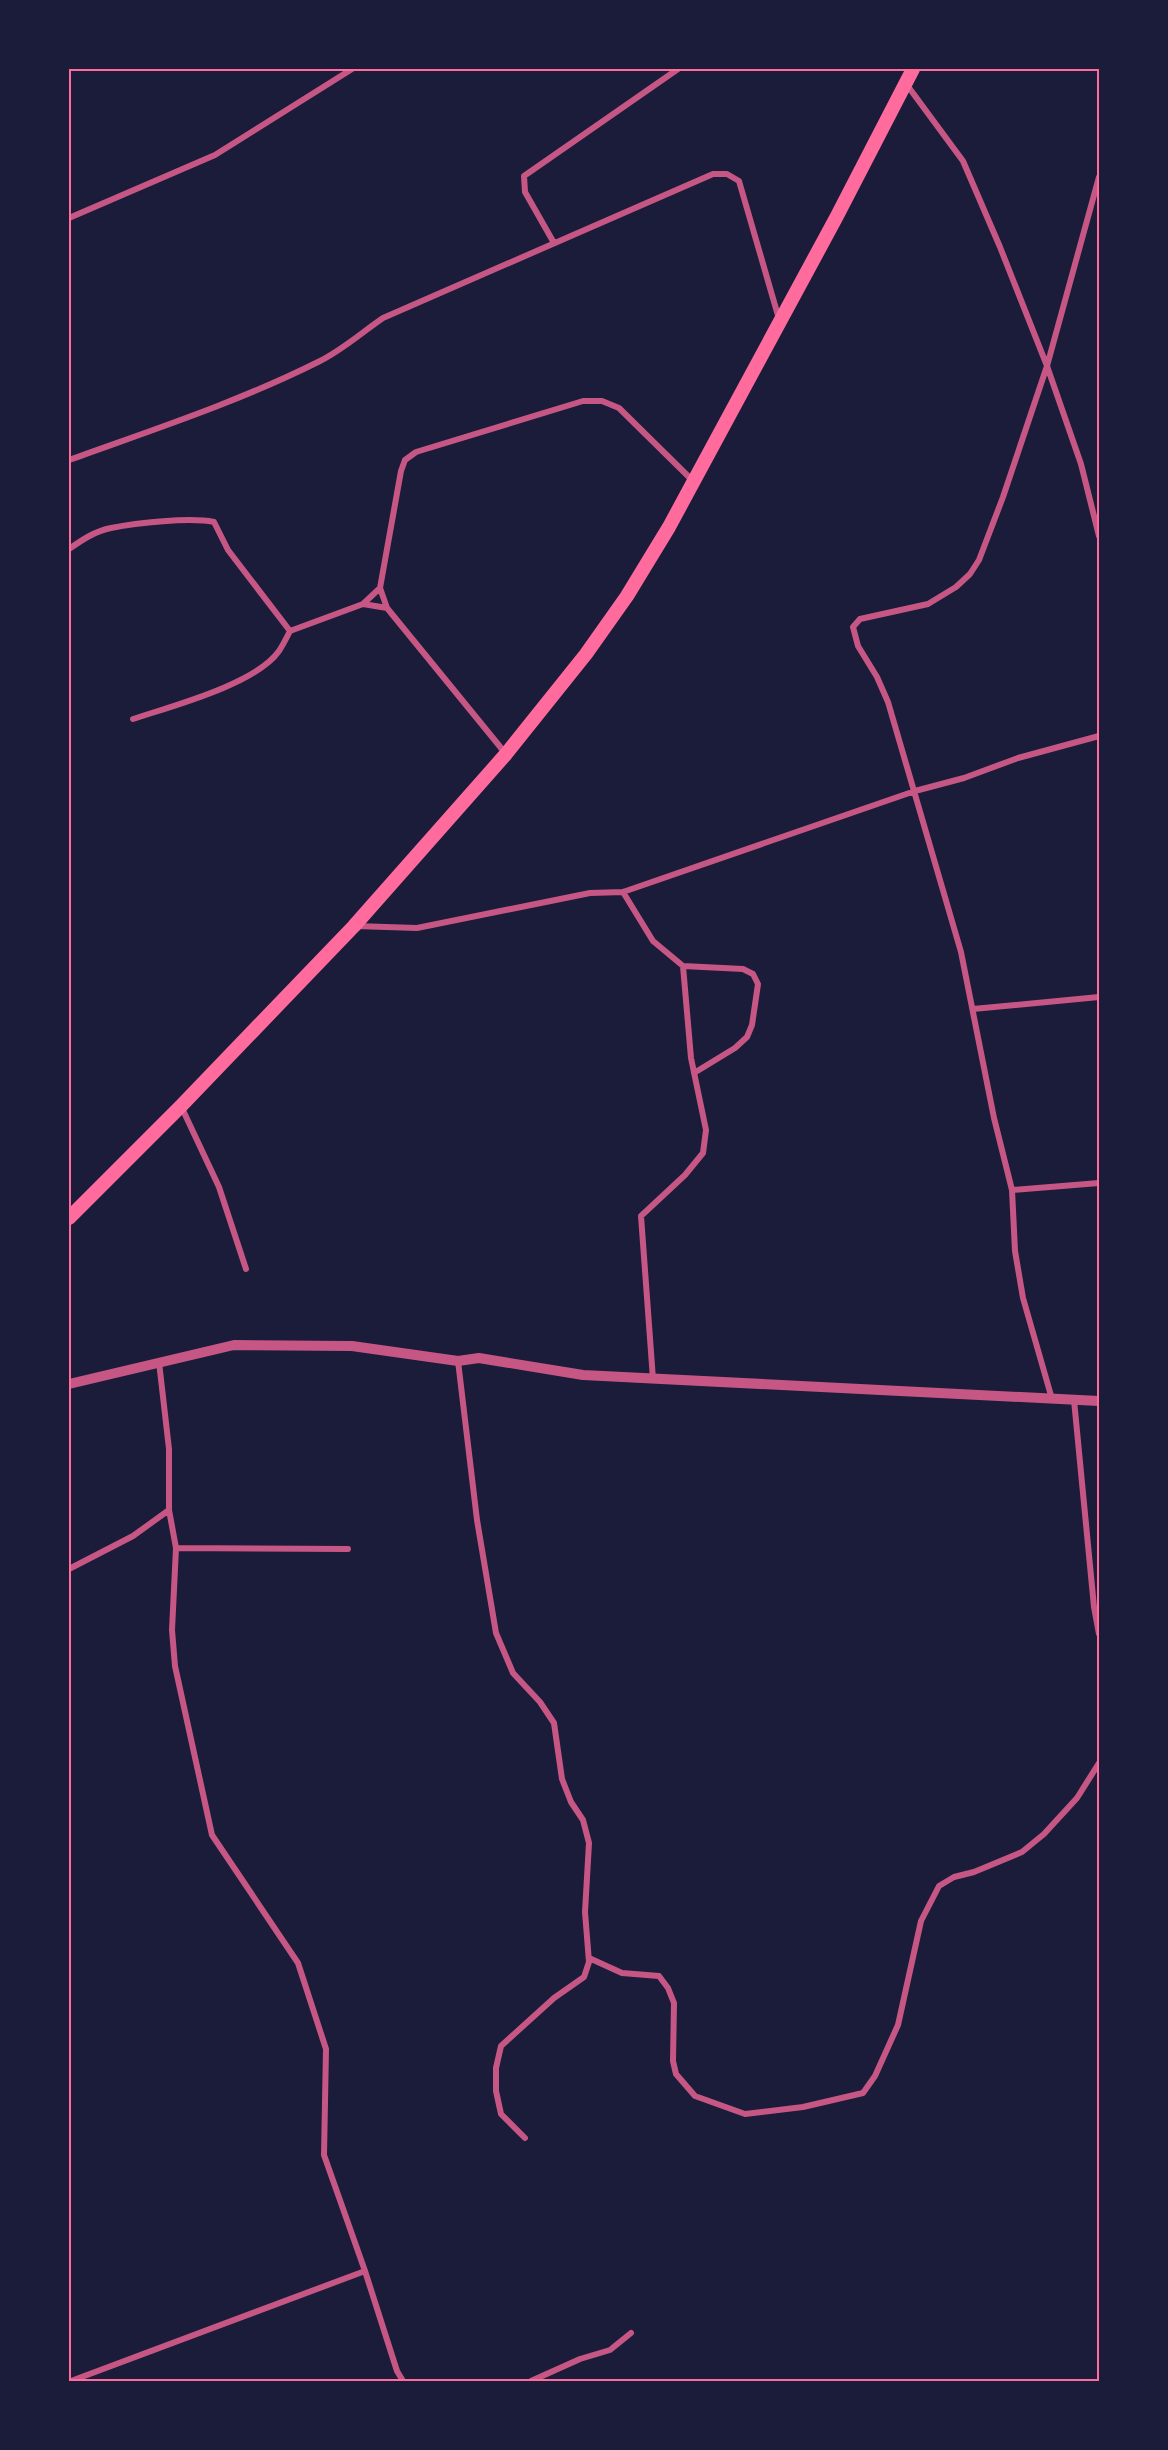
<svg xmlns="http://www.w3.org/2000/svg" width="1168" height="2450" viewBox="0 0 1168 2450" font-family="'Crimson Pro',serif">
	<style>
		.lines { fill: none; stroke-linecap: round; stroke-linejoin: round }
		.minor { stroke: #c65784; stroke-width: 6 }
		.tertiary { stroke: #c65784; stroke-width: 10 }
		.trunk { stroke: #ff6b9d; stroke-width: 14 }
		.neatline { fill: none; stroke: #ff6b9d; stroke-width: 2 }
	</style>
	<rect width="100%" height="100%" fill="#1b1b3a"/>
	<g class="lines">
		<!-- minor -->
		<path class="minor" d="M907,85L963,161L1000,247L1047,366L1081,464L1099,536
			M69,218L215,155L352,69
			M554,243L525,192L524,176L678,69
			M69,460C152,430 238,402 318,362C341,351 361,333 383,318L713,174H727L739,181L779,319
			M69,549C82,540 95,531 111,528C136,523 190,517 214,522L228,550L290,631
			M363,604L380,588
			M387,608L380,588L401,471L405,460L416,452L583,401H602L619,408L693,481
			M133,719C172,706 256,684 279,651C283,645 287,637 290,631L363,604L387,608L506,754
			M623,892L653,941L683,966L743,969L753,974L758,984L752,1025L747,1037L735,1048L694,1073
			M355,926L417,928L590,893L623,892L915,791L964,778L1018,758L1099,736
			M973,1009L1099,997
			M181,1106L219,1187L246,1269
			M1012,1190L1099,1183
			M458,1361L477,1520L496,1633L513,1673L540,1702L554,1723L562,1779L571,1802L583,1820L589,1843L585,1912L589,1962L584,1977L554,1998L501,2046L496,2068V2091L501,2114L525,2138
			M653,1379L641,1216L685,1175L703,1153L706,1130L691,1058L683,966
			M1052,1399L1023,1298L1015,1251L1012,1190L994,1118L961,952L888,702L877,677L858,646L853,627L860,619L928,604L956,587L970,574L979,560L1003,497L1047,366L1099,177
			M1074,1400L1094,1607L1099,1634
			M176,1548L348,1549
			M69,1569L133,1536L169,1510
			M589,1958L622,1973L659,1976L668,1988L674,2003L673,2061L676,2074L695,2096L745,2114L803,2107L863,2093L875,2076L898,2025L921,1921L939,1886L954,1877L974,1872L1022,1852L1044,1834L1077,1798L1099,1763
			M365,2271L397,2371L403,2381
			M71,2381L365,2271L324,2155L326,2049L298,1963L212,1835L175,1666L172,1630L176,1548L169,1510V1449L159,1362
			M531,2381L580,2359L610,2350L631,2333"/>
		<!-- tertiary -->
		<path class="tertiary" d="M69,1384L234,1345L352,1346L458,1361L479,1358L583,1375L1099,1401"/>
		<!-- trunk -->
		<path class="trunk" d="M69,1218L181,1106L354,926L506,754L586,654L627,596L669,527L837,216L913,69"/>
	</g>
	<!-- border -->
	<rect width="1168" height="2450" fill="none" stroke="#1b1b3a" stroke-width="141"/>
	<rect x="70" y="70" width="1028" height="2310" class="neatline"/>
</svg>
